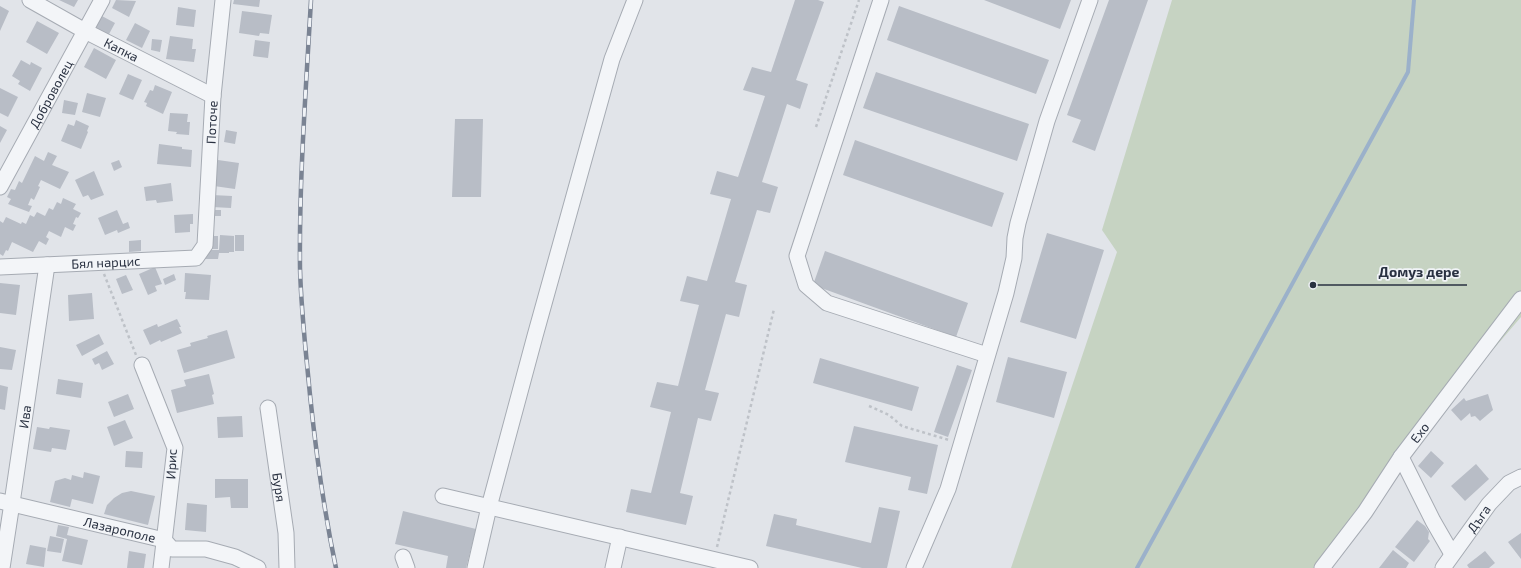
<svg xmlns="http://www.w3.org/2000/svg" width="1521" height="568" viewBox="0 0 1521 568" font-family="'Exo 2',sans-serif">
	<style>
		.green { fill: #c6d3c2 }
		.lines { fill: none; stroke-linecap: round; stroke-linejoin: round }
		.stream { stroke: #9bb1ca; stroke-width: 4 }
		.building { fill: #b8bdc6 }
		.minor-casing { stroke: #a6abb3; stroke-width: 17 }
		.path { stroke: #bec2c8; stroke-width: 2.5; stroke-dasharray: 3 3; stroke-linecap: butt }
		.minor { stroke: #f3f5f8; stroke-width: 15 }
		.rail-casing { stroke: #7a8393; stroke-width: 4.5 }
		.rail { stroke: #f0f3f7; stroke-width: 3; stroke-dasharray: 9; stroke-linecap: butt }
		.labels { text-anchor: middle; stroke-width: 3.5; stroke-linejoin: round; paint-order: stroke }
		.street-label { font-size: 13px; fill: #293141; stroke: #f0f3f7 }
		.leader { fill: none; stroke: #293141; stroke-width: 1.5 }
		.callout-dot { fill: #293141; stroke: #f0f3f7; stroke-width: 1.5 }
		.callout-label { font-size: 14px; text-anchor: middle; font-weight: bold; fill: #293141; stroke: #f0f3f7; stroke-width: 3.5; stroke-linejoin: round; paint-order: stroke }
	</style>
	<rect width="100%" height="100%" fill="#e1e4e9"/>
	<!-- green -->
	<path class="green" d="M1172,0H1521V317L1401,457L1322,568H1011L1117,252L1102,230Z"/>
	<g class="lines">
		<!-- stream -->
		<path class="stream" d="M1137,568L1408,72L1414,0"/>
	</g>
	<!-- building -->
	<path class="building" d="M59,0H78L74,7Z
		M116,0L136,1L129,17L112,8Z
		M234,0H260L259,7L233,4Z
		M795,0H818L824,2L796,80L808,84L800,109L787,104L762,182L778,187L770,213L757,210L735,282L747,285L739,317L726,314L705,390L719,393L711,421L698,418L680,493L693,496L686,525L626,512L631,489L651,493L671,412L650,407L657,382L678,386L699,305L680,301L687,276L707,281L731,199L710,194L717,171L738,177L765,96L743,90L752,67L771,72Z
		M984,0H1071L1060,29Z
		M1109,0H1148L1095,151L1072,142L1081,120L1067,115Z
		M0,6L9,11L0,31Z
		M899,6L1049,60L1036,94L887,40Z
		M178,7L196,10L194,27L176,25Z
		M242,11L272,15L269,34L260,33L259,36L239,33Z
		M100,15L115,23L108,36L94,29Z
		M37,21L59,33L47,54L26,42Z
		M135,23L150,31L142,48L126,40Z
		M170,36L193,39L192,49H196L194,62L166,59Z
		M152,39L162,40L160,52L151,50Z
		M255,40L270,42L268,58L253,56Z
		M94,48L116,60L106,79L84,67Z
		M21,60L30,65L31,62L42,68L30,91L18,84L20,81L12,76Z
		M876,72L1029,124L1017,161L863,108Z
		M128,74L142,80L133,100L119,94Z
		M155,85L172,92L163,114L146,106L147,103L144,102L150,90L153,91Z
		M0,88L18,97L8,117L0,113Z
		M87,93L106,98L100,117L82,112Z
		M64,100L78,103L75,115L62,113Z
		M170,113L188,114L187,122H190L189,135L176,134L177,132L168,131Z
		M455,119H483L481,197H452Z
		M76,120L89,126L87,131L88,132L81,149L61,141L68,124L74,126Z
		M0,126L7,130L0,143Z
		M226,130L237,132L235,144L224,142Z
		M855,140L1004,193L992,227L843,175Z
		M159,144L182,147V149L192,150L191,167L157,164Z
		M48,152L57,156L52,165L69,172L60,189L41,180L38,186L40,187L34,200L31,198L28,205L32,206L29,212L8,204L11,199L7,197L11,189L15,190L19,181L22,183L35,156L44,161Z
		M119,160L122,167L114,171L111,163Z
		M218,160L239,163L235,189L214,186Z
		M94,171L104,195L91,200L88,195L83,197L75,180Z
		M171,183L173,201L157,203L156,200L146,201L144,187Z
		M212,195L232,196L231,208L212,207Z
		M63,198L76,204L73,209L81,213L78,218L76,217L73,224L76,225L73,231L65,227L61,237L49,231L46,237L49,239L46,245L39,241L33,252L12,242L8,251L6,250L3,256L0,254V221L3,223L6,217L21,224L22,222L26,224L30,215L34,217L37,212L45,216L49,208L53,210L57,202L61,204Z
		M117,210L123,224L128,222L130,228L118,233L117,230L105,235L98,218Z
		M212,210H221V216H212Z
		M193,214V224H190V232L175,233L174,215Z
		M1047,233L1104,250L1076,339L1020,322Z
		M220,235L234,236V252H229V253H219L218,259H205V250H219Z
		M235,235H244V251H235Z
		M211,236H218V249H211Z
		M141,240V251L129,252V241Z
		M825,251L968,303L956,337L813,285Z
		M155,267L162,284L155,286L157,291L148,295L139,274Z
		M185,273L211,275L209,300L185,299L186,292H184Z
		M174,274L176,280L165,285L163,279Z
		M126,275L133,290L122,294L116,279Z
		M0,283L20,285L16,315L0,313Z
		M92,293L94,319L69,321L68,295Z
		M177,319L181,327H179L182,333L161,342L160,340L150,345L143,330L157,324L158,327Z
		M227,330L235,358L184,373L177,350L191,346L190,343L208,338L207,336Z
		M99,334L104,344L82,356L76,345Z
		M0,347L16,350L12,370L0,369Z
		M107,351L114,364L102,370L99,363L95,365L92,359Z
		M1008,357L1067,372L1054,418L996,402Z
		M820,358L919,387L912,411L813,383Z
		M957,365L972,370L948,437L934,432Z
		M209,374L214,394L212,395L214,404L177,413L171,390L186,386L184,380Z
		M58,379L83,383L81,398L56,394Z
		M0,385L8,387L5,410L0,409Z
		M128,394L134,409L114,417L108,402Z
		M1488,394L1493,410L1480,421L1475,416L1471,417L1470,413L1461,421L1451,410L1464,398L1466,401Z
		M242,416L243,437L218,438L217,417Z
		M125,420L133,438L114,446L107,427Z
		M854,426L938,445L927,494L908,490L911,477L845,462Z
		M37,427L49,429L50,427L70,430L66,450L52,448L51,452L33,449Z
		M126,451L143,452L142,468L125,467Z
		M1431,451L1444,463L1431,478L1418,466Z
		M1476,464L1489,479L1465,501L1451,486Z
		M84,472L100,476L93,504L72,499L70,507L50,502L55,481L65,478L71,480L72,475L83,478Z
		M215,479H248V508H231L230,497L215,498Z
		M131,491L155,496L148,525L104,514L107,505L114,498L122,493Z
		M187,503L207,505L206,532L185,530Z
		M879,507L900,511L887,568H862L766,546L774,514L797,519L796,525L871,543Z
		M403,511L476,529L466,568H446L448,556L395,544Z
		M1417,520L1425,526L1429,532L1428,539L1430,541L1414,562L1395,547Z
		M58,525L69,527L67,535L88,540L82,565L62,561L67,539L56,536Z
		M1521,533V559L1508,542Z
		M50,536L64,539L61,553L47,551Z
		M30,545L46,548L44,567L26,564Z
		M1393,550L1409,563L1406,568H1379Z
		M129,551L146,554L144,568H127Z
		M1485,551L1495,563L1489,568H1469L1467,565Z"/>
	<g class="lines">
		<!-- minor casing -->
		<g class="minor-casing">
			<g id="minor">
				<path id="s1" d="M30,0L85,31L213,96"/>
				<path d="M881,0L797,256L806,285L827,303L987,355"/>
				<path id="s2" d="M0,187L102,0"/>
				<path id="s3" d="M0,267L196,258L205,245L213,96L223,0"/>
				<path d="M142,365L175,448L161,568"/>
				<path id="s4" d="M268,408L286,533L287,568"/>
				<path d="M1401,457L1433,521L1452,554"/>
				<path d="M443,496L750,568"/>
				<path id="s5" d="M0,501L164,540L172,549H206L235,557L258,568"/>
				<path d="M403,557L407,568"/>
				<path id="s6" d="M2,568L12,503L47,265"/>
				<path d="M475,568L489,507L535,336L612,59L635,0"/>
				<path d="M613,568L620,537"/>
				<path d="M914,568L948,489L1006,293L1014,258L1015,238L1018,223L1047,121L1090,0"/>
				<path id="s7" d="M1322,568L1365,512L1401,457L1521,299"/>
				<path id="s8" d="M1443,568L1489,504L1509,483L1521,477"/>
			</g>
		</g>
		<!-- path -->
		<path class="path" d="M816,127L859,0
			M104,274L136,355
			M869,406L889,415L902,426L949,440
			M717,547L774,309"/>
		<!-- minor -->
		<use href="#minor" class="minor"/>
		<!-- rail casing -->
		<g class="rail-casing">
			<path id="rail" d="M311,0C306,89 299,179 300,268C301,310 306,353 310,395C316,453 324,511 336,568"/>
		</g>
		<!-- rail -->
		<use href="#rail" class="rail"/>
	</g>
	<g class="labels">
		<!-- street labels -->
		<g class="street-label">
			<text dy="5" stroke="none"><textPath href="#s1" startOffset="104">Капка</textPath></text>
			<text dy="5" stroke="none"><textPath href="#s2" startOffset="106">Доброволец</textPath></text>
			<text dy="5" stroke="none"><textPath href="#s3" startOffset="335">Поточе</textPath></text>
			<text dy="5" stroke="none"><textPath href="#s3" startOffset="106">Бял нарцис</textPath></text>
			<text dy="5" stroke="none"><textPath href="#s6" startOffset="153">Ива</textPath></text>
			<text dy="5" stroke="none"><textPath href="#s7" startOffset="167">Ехо</textPath></text>
			<text transform="translate(171 464) rotate(-87)" y="5">Ирис</text>
			<text dy="5" stroke="none"><textPath href="#s4" startOffset="80">Буря</textPath></text>
			<text dy="5" stroke="none"><textPath href="#s8" startOffset="61">Дъга</textPath></text>
			<text dy="5" stroke="none"><textPath href="#s5" startOffset="123">Лазарополе</textPath></text>
		</g>
	</g>
	<!-- callouts -->
	<path class="leader" d="M1313 285L1371 285H1467"/>
	<circle class="callout-dot" cx="1313" cy="285" r="4"/>
	<g class="callout-label">
		<text x="1419" y="277">Домуз дере</text>
	</g>
</svg>
